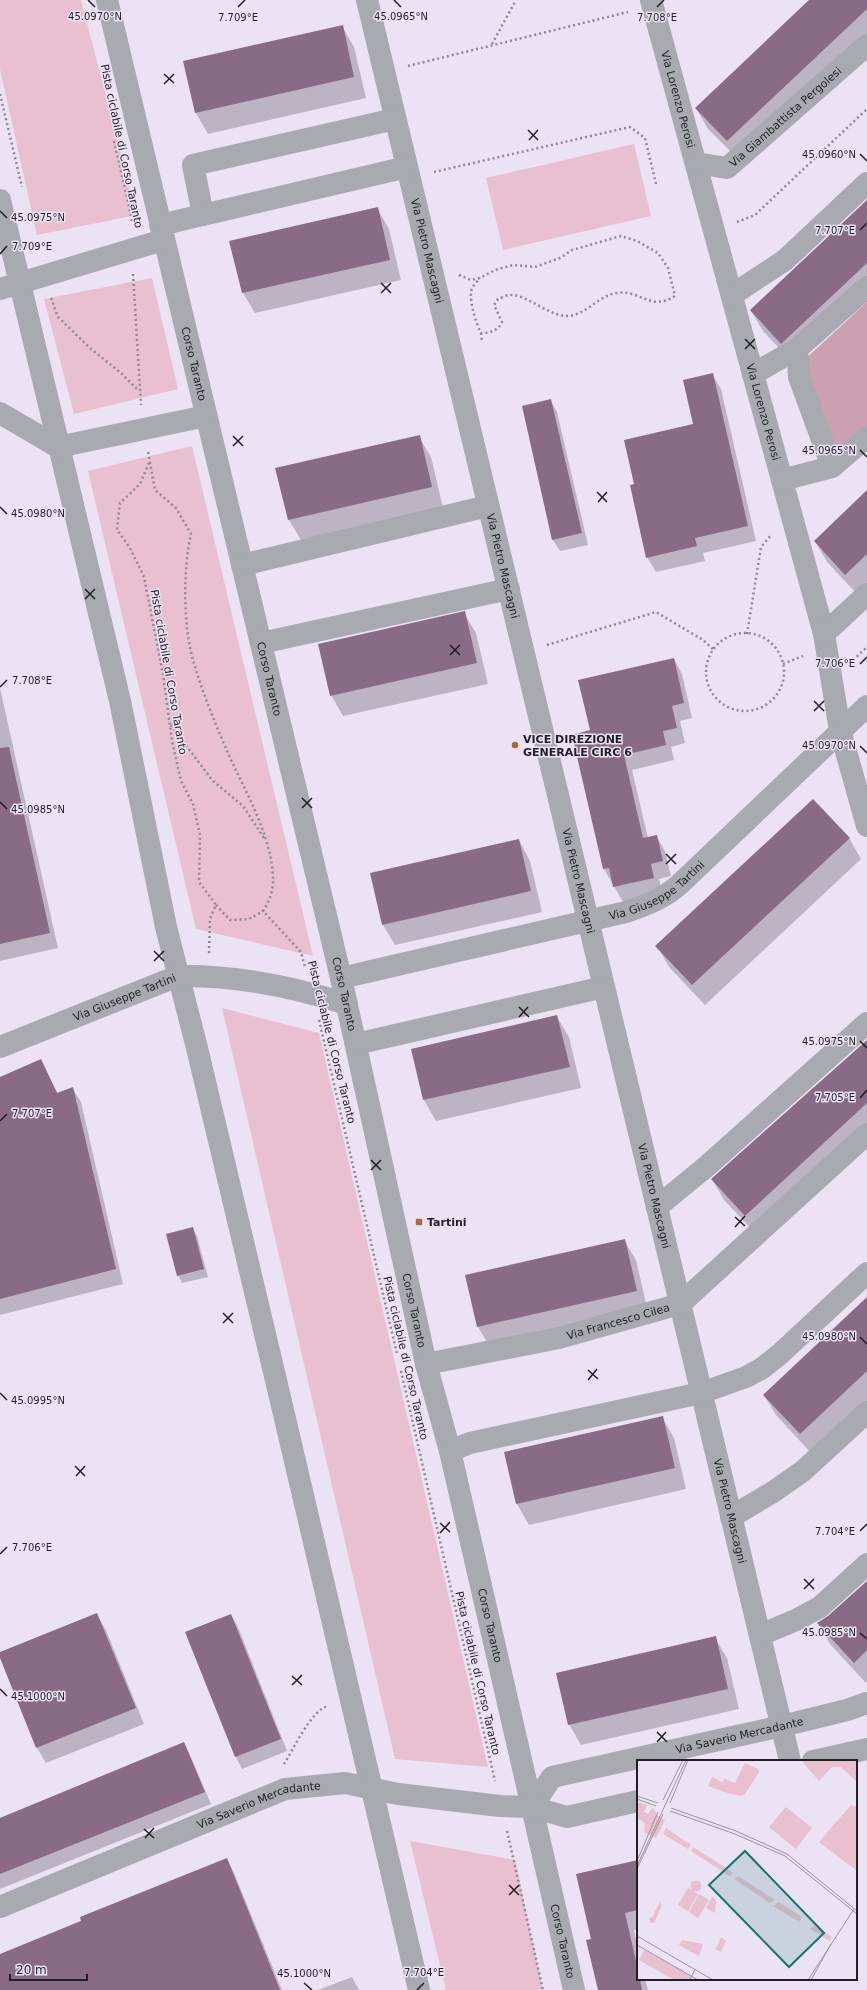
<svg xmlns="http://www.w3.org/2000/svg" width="867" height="1990" viewBox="0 0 867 1990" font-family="'DejaVu Sans',sans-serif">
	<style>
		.green { fill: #e8c0d0 }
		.forest { fill: #cba1b2 }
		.shadow { fill: #0003 }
		.building { fill: #896b86 }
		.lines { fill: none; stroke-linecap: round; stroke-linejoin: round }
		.path { stroke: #8e8894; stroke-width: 2.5; stroke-dasharray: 2 3; stroke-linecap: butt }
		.minor { stroke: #a9a9b1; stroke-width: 22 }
		.ticks { fill: none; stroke: #211e24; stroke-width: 1.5 }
		.poi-dot { fill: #ab6a35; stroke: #ebe2f4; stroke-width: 1.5 }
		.labels { text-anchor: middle; stroke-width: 3; stroke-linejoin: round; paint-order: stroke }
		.street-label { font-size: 11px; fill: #211e24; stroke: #ebe2f4 }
		.poi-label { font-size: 11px; font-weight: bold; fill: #211e24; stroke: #ebe2f4; text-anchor: start }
		.inset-road { fill: none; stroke: #9a94a1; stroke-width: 1 }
		.view { fill: #0f766e; fill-opacity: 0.15; stroke: #0f766e; stroke-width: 2 }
		.inset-edge { fill: none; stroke: #211e24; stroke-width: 2 }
		.ticks-label { font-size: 10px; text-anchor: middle; fill: #211e24; stroke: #ebe2f4; stroke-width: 3; stroke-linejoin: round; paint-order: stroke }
	</style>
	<rect width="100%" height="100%" fill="#ebe2f4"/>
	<!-- green -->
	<path class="green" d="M0,0H81L137,215L37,235L0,69Z
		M634,144L651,216L503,250L486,178Z
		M152,278L178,389L74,414L44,299Z
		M192,446L313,956L196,929L88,471Z
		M222,1008L319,1033L488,1767L395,1759Z
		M410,1841L515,1860L543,1990H446Z"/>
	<!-- forest -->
	<path class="forest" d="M867,302V431L838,456L803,361Z"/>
	<!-- shadow -->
	<path class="shadow" d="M810,0H867V40L740,161L708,129L696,108Z
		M342,26L354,47L366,98L208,134L196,113L185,62Z
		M867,200V294L794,364L763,331L751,311Z
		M377,208L389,229L401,280L255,313L243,293Z
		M712,374L721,389L756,541L703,553L705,561L656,572L647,557L635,484L694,425Z
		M550,400L557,412L588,545L560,551L553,540L536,467H537Z
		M419,437L431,457L443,508L301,540L289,520Z
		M867,491V586L858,595L827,562L815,541Z
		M464,613L476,633L488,684L343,716L331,695Z
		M674,659L682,674L692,718L680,721L685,743L671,747L674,760L632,770L648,838L656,836L665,851L671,876L659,879L662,893L623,902L604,869L592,731Z
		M0,688L58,948L0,961Z
		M849,838L861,859L705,1005L669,967L657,946Z
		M519,840L530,861L542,912L395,945L383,925Z
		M557,1017L569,1037L581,1088L436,1121L424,1100L412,1049Z
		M867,1041V1134L758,1236L724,1200L712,1179Z
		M41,1061L58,1094L72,1088L81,1102L123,1284L0,1315V1078Z
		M192,1228L197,1236L208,1277L182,1283L178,1275Z
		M624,1240L636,1260L648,1312L490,1347L478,1327L466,1276Z
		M867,1299V1402L812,1454L776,1415L764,1395Z
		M662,1417L674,1438L686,1489L529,1525L517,1504L505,1453Z
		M867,1582V1682L866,1683L830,1644L819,1624L829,1617Z
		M97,1615L106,1630L144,1724L46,1763L37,1748L0,1653Z
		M231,1615L238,1627L287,1751L242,1769L236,1757L186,1633Z
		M715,1638L727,1658L739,1709L581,1745L569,1724Z
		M184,1743L190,1755L211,1804L0,1889V1818Z
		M227,1859L234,1873L282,1990H0V1955Z
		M638,1861V1929L634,1930L638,1948V1979H645L648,1990H599L592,1940Z
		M352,1977L359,1990H318Z"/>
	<!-- building -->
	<path class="building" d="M809,0H867V9L727,141L695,108Z
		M343,25L354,77L195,113L183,61Z
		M867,200V263L781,344L750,310Z
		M378,207L390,260L242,293L229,241Z
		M713,373L748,526L695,538L697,546L646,558L630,485L634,484L624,440L693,424L683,380Z
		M551,399L582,533L552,540L522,406Z
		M420,435L432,487L288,520L275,468Z
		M867,490V554L845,575L814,541Z
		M465,611L477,663L330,696L318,644Z
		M674,658L684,703L672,706L677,728L663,731L666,745L624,755L643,838L657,835L663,861L651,864L654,878L613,887L609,868L603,869L572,735L590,730L578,680Z
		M9,747L50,933L0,944V748Z
		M813,799L850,838L692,985L655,946Z
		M519,839L531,891L382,925L370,873Z
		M557,1015L570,1067L423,1100L411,1049Z
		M867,1040V1103L745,1216L711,1179Z
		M41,1059L57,1093L73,1087L116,1269L0,1299V1077Z
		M193,1227L204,1269L177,1276L166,1234Z
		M625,1239L637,1291L477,1327L465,1275Z
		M867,1297V1371L800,1434L763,1395Z
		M663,1416L675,1468L516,1504L504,1452Z
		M867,1581V1650L854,1663L817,1623L828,1616Z
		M97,1613L136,1708L36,1748L0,1658V1652Z
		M231,1614L281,1739L235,1757L185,1632Z
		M716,1636L728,1689L568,1725L556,1673Z
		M184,1742L205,1792L0,1874V1818Z
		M227,1858L280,1990H0V1954L81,1921L80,1917Z
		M638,1860V1910L625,1913L638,1970V1979H640L642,1990H598L586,1940L591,1939L576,1874Z"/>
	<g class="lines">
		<!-- path -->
		<path class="path" d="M492,44L516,0
			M408,66L628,12
			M0,94L22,187
			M114,141L133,224
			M434,172L630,127L645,138L656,184
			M737,222L755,215L867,109
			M133,274L141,405
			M459,275L471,280L480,278L495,270L513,265L535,267L560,258L572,250L621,236L637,241L658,253L668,268L675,296C651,312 639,289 617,293C599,295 585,316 567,316C548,316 525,293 509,295C506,295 501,298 498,299L494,305L502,322C498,331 490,333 481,333C476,323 470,304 471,292C472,286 477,282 480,278
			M51,298L58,317L91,349L121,373L139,391
			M481,333L482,343
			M148,452L155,490L176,508L191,534C183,569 183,625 193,660C203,694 217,729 232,762C249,798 270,835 273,875C274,889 270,900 263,911L301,952L305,967
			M149,463L140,484L120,503L117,530L130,548L144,577L163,674L172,741L181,781L193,804L200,835L199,882L216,905L210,919L209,953
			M706 672a39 39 0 1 1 78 0a39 39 0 1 1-78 0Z
			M747,634L761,547L771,535
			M547,645L656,612L703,640L714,650
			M853,660L867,647
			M783,664L803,656
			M171,725L212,780L243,806L264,838
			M216,905L230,920L249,919L263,911
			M319,1020L397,1354
			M401,1371L495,1781
			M284,1764C293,1750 312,1709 328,1706
			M507,1831L543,1990"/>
		<!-- minor -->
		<g class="minor">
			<path id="s1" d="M107,0L341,978L426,1364L450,1451L574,1990"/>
			<path id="s2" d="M367,0L790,1761"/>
			<path id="s3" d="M651,0L824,634L840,730L867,826"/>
			<path id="s4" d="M696,163L727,168L867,45"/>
			<path d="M0,200L120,701L166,927L197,1048L279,1393L419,1990"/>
			<path d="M203,215L193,165L395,119"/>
			<path d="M160,225L407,167"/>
			<path d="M0,289L163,240"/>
			<path d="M732,295L785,260L867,183"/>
			<path d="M797,349L799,377L832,467"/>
			<path d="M753,374L797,349L867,287"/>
			<path d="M0,413L58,447L206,416"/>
			<path d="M782,480L832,467L867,437"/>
			<path d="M242,565L488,506"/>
			<path d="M824,634L867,594"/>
			<path d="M261,643L509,589"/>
			<path id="s5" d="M341,978L626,912C647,905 665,898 681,883L867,706"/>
			<path d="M356,1044L604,987"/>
			<path id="s6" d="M0,1047L178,976C233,975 294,987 347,1004"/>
			<path d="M657,1207L707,1166L867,1023"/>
			<path id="s7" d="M426,1364L559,1338L680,1304L867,1134"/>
			<path d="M450,1451L470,1443L701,1393L746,1377L761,1369L780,1354L867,1273"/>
			<path d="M731,1517L773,1492L803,1471L867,1412"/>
			<path d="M760,1635L796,1620L820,1607L867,1564"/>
			<path d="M813,1761L867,1749"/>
			<path id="s8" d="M532,1807L552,1777L782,1726L847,1710L867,1703"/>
			<path id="s9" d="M0,1907L285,1789L345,1783L398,1794L500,1806L532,1807L567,1817L638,1801"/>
		</g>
	</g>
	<!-- ticks -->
	<path class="ticks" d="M88,0L95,7M394,0L401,7M238,7L245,0M657,7L664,0M164,74L174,83M164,84L174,74M528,130L538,140M529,140L538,130M860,154L867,161M0,211L7,218M860,230L867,223M0,254L7,246M381,283L391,293M381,293L391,283M745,339L755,349M745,349L755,339M233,436L243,446M233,446L243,436M860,450L867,457M597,492L607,502M598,502L607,492M0,507L7,514M85,589L95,599M85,599L95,589M450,645L460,655M450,655L460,645M860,664L867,657M0,687L7,680M814,701L824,711M814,711L824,701M860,746L867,753M302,798L312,808M0,802L7,809M302,808L312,798M666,854L676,864M666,864L676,854M154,951L164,961M154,961L164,951M519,1007L529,1017M519,1017L528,1007M860,1041L867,1048M860,1098L867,1090M0,1121L7,1114M371,1160L381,1170M371,1170L381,1160M735,1217L745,1226M735,1227L745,1216M223,1313L233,1323M223,1323L233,1313M860,1337L867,1344M588,1370L598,1379M588,1380L597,1369M0,1393L7,1400M75,1466L85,1476M76,1476L85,1466M440,1523L450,1532M860,1531L867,1524M440,1533L450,1522M0,1554L7,1547M804,1579L814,1589M804,1589L814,1579M860,1633L867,1639M292,1676L302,1685M292,1685L302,1675M0,1689L7,1696M657,1732L667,1742M657,1742L666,1732M144,1829L154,1838M145,1838L154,1828M509,1885L519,1895M509,1895L519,1885M304,1983L312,1990M417,1990L424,1983"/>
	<!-- markers -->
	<g class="poi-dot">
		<circle cx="515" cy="745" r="4"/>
		<rect x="415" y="1218" width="8" height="8" rx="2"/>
	</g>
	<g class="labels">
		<!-- street labels -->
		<g class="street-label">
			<text dy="4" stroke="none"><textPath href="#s3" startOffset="103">Via Lorenzo Perosi</textPath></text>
			<text dy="4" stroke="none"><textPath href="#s4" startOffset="109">Via Giambattista Pergolesi</textPath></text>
			<text transform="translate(122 146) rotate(78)" y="4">Pista ciclabile di Corso Taranto</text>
			<text dy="4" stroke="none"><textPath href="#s2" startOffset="258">Via Pietro Mascagni</textPath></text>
			<text dy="4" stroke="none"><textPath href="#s1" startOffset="374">Corso Taranto</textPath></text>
			<text dy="4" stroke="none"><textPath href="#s3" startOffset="427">Via Lorenzo Perosi</textPath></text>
			<text dy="4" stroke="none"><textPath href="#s2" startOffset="582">Via Pietro Mascagni</textPath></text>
			<text transform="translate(169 672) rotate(80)" y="4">Pista ciclabile di Corso Taranto</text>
			<text dy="4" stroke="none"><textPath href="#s1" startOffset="698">Corso Taranto</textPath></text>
			<text dy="4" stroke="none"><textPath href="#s2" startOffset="906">Via Pietro Mascagni</textPath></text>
			<text dy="4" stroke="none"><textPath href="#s5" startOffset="330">Via Giuseppe Tartini</textPath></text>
			<text dy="4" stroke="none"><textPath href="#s1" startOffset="1022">Corso Taranto</textPath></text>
			<text dy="4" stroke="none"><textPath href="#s6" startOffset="134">Via Giuseppe Tartini</textPath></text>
			<text transform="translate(332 1042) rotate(76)" y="4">Pista ciclabile di Corso Taranto</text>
			<text dy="4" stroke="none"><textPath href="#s2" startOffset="1230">Via Pietro Mascagni</textPath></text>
			<text dy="4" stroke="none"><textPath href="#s1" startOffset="1346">Corso Taranto</textPath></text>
			<text dy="4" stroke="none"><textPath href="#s7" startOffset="197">Via Francesco Cilea</textPath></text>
			<text transform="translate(406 1358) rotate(77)" y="4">Pista ciclabile di Corso Taranto</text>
			<text dy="4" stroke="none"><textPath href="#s2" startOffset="1554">Via Pietro Mascagni</textPath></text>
			<text dy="4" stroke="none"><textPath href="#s1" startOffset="1670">Corso Taranto</textPath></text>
			<text transform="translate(478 1673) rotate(77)" y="4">Pista ciclabile di Corso Taranto</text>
			<text dy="4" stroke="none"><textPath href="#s8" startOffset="228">Via Saverio Mercadante</textPath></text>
			<text dy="4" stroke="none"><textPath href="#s9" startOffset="279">Via Saverio Mercadante</textPath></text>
			<text dy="4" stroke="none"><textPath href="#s1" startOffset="1994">Corso Taranto</textPath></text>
		</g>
		<!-- poi labels -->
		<g class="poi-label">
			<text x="523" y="743">VICE DIREZIONE<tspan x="523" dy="13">GENERALE CIRC 6</tspan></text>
			<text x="427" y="1226">Tartini</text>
		</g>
	</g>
	<!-- overview -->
	<g transform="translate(637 1760)">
		<rect width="220" height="220" fill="#ebe2f4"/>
		<path d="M164,0H220V22L204,7H195L182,21ZM108,3L121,9L122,12L108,34L104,36L91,33L71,26L75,17L85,22L88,19L98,23ZM0,42L10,45L7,52L11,54L15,48L17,49L20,55L28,60L19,78L7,73L8,63L0,58ZM214,45L220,47V111L182,82ZM149,47L175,68L159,89L132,67ZM29,68L54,85L51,89L26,74ZM56,87L97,113L92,116L54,91ZM101,116L138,140L133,143L97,119ZM53.5 126a5.5 5.5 0 1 1 11 0a5.5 5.5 0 1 1-11 0ZM51,128L61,134L51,151L41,145ZM62,134L72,140L61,158L52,152ZM75,137L79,139L78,153L69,148ZM23,141L25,145L17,163H14L12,159L16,156ZM142,142L165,157L162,162L136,146ZM177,165L195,177L193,181L173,169ZM84,177L89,181L84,192L76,188L79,189ZM45,180L66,184L62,196L42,185ZM7,190L55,216L53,220H37L2,200Z" fill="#e8c0d0"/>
		<path class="inset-road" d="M0,36L21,43M0,39L19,46M26,40L46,0M33,43L51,0M34,48L99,71L150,94L220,151M33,51L98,74L148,96L220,154M0,101L21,52M0,106L49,0M0,109L26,54M0,176L76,220M0,185L61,220M53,220L58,209M171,220L217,149M174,220L194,184"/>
		<path class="view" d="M108,91L187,173L152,207L72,125Z"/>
		<rect width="220" height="220" class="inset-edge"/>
	</g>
	<g class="ticks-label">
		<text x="95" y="20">45.0970°N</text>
		<text x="401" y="20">45.0965°N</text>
		<text x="238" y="21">7.709°E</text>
		<text x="657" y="21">7.708°E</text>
		<text x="829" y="158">45.0960°N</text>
		<text x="38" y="221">45.0975°N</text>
		<text x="835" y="234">7.707°E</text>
		<text x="32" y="250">7.709°E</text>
		<text x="829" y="454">45.0965°N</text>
		<text x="38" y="517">45.0980°N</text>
		<text x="835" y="667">7.706°E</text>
		<text x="32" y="684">7.708°E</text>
		<text x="829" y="749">45.0970°N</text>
		<text x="38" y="813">45.0985°N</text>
		<text x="829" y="1045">45.0975°N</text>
		<text x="835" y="1101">7.705°E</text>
		<text x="32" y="1117">7.707°E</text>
		<text x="829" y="1340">45.0980°N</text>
		<text x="38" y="1404">45.0995°N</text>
		<text x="835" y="1535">7.704°E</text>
		<text x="32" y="1551">7.706°E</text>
		<text x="829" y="1636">45.0985°N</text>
		<text x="38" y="1700">45.1000°N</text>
		<text x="424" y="1976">7.704°E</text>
		<text x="304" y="1977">45.1000°N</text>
	</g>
	<!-- scale -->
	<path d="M10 1974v6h77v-6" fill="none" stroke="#211e24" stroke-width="2"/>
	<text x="16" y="1974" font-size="12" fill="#211e24" stroke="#ebe2f4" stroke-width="3" paint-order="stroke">20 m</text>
</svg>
